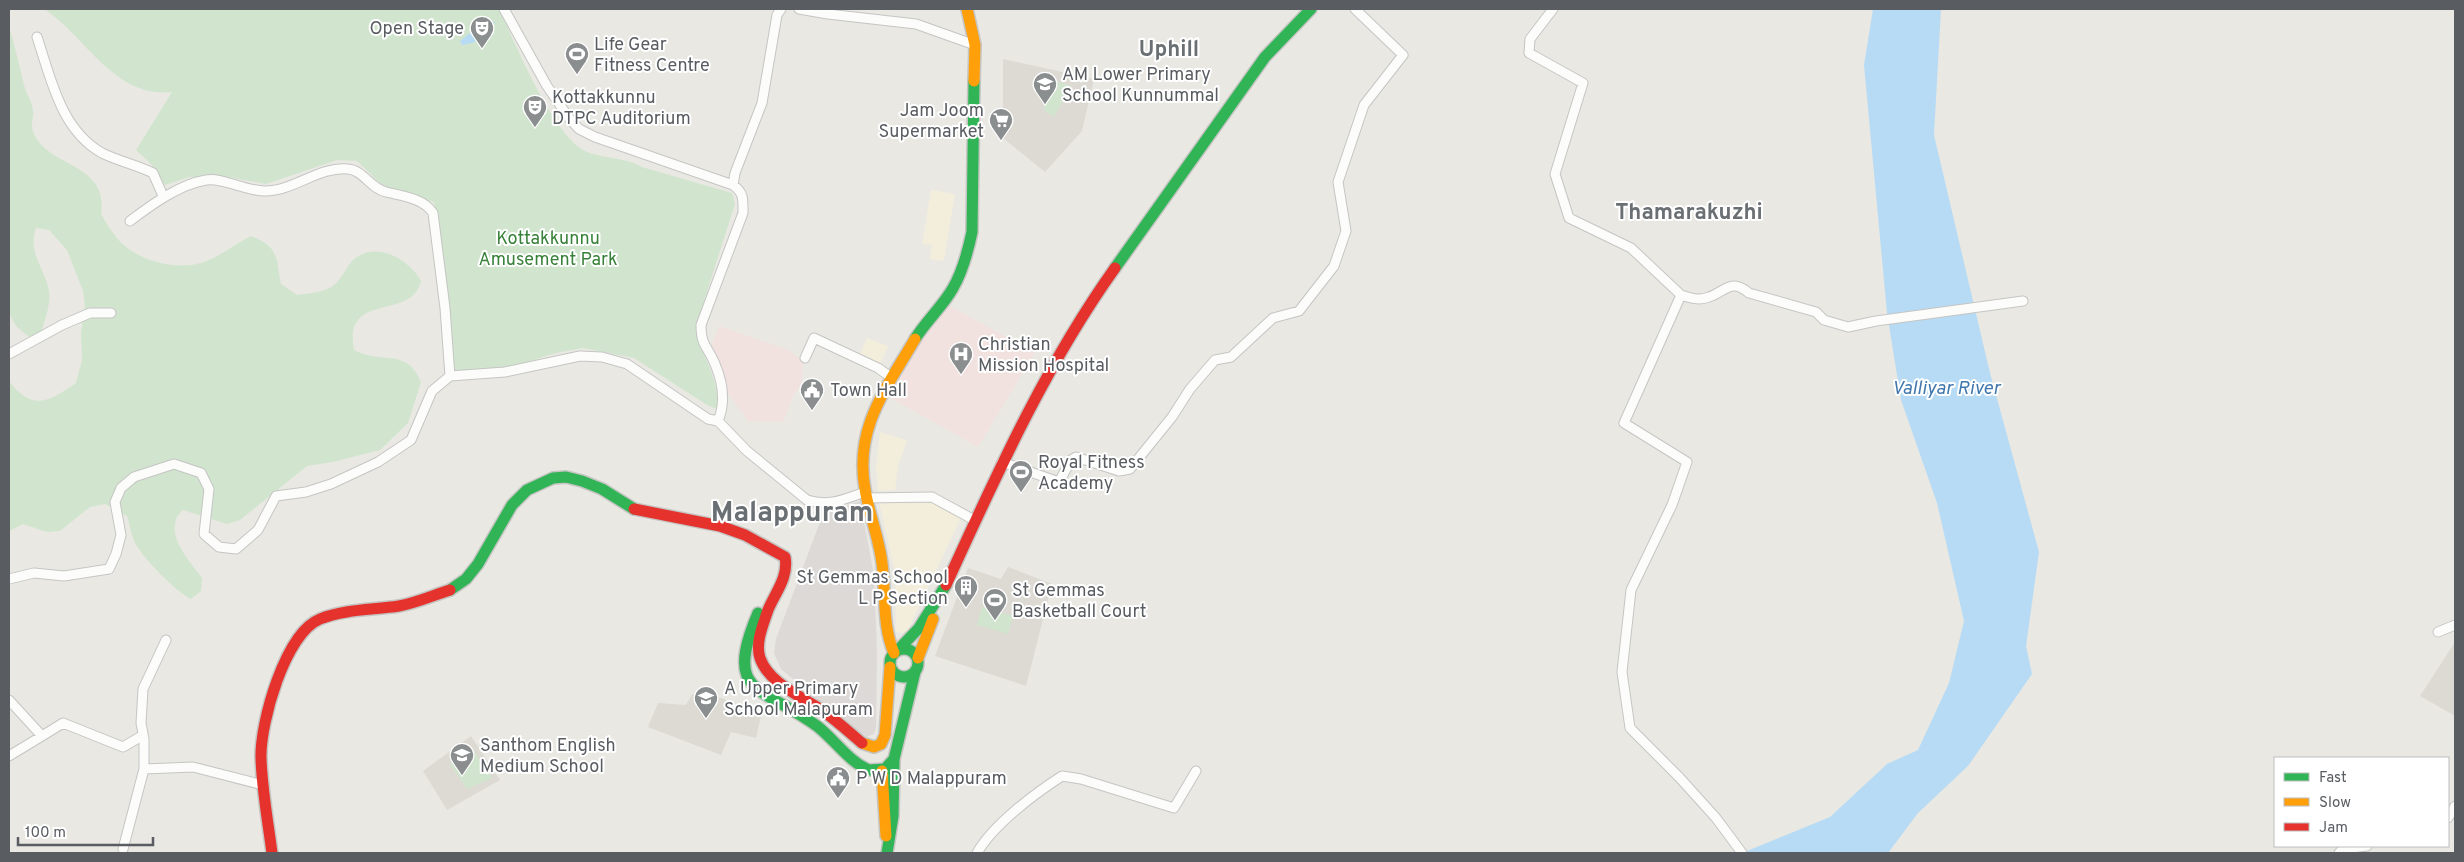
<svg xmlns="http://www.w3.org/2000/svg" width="2464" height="862" viewBox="0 0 2464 862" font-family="Overpass,sans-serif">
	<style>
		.commercial { fill: #f3eedb }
		.industrial { fill: #dcd9d6 }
		.education { fill: #dcdad2 }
		.medical { fill: #f2e2df }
		.green { fill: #d1e5ce }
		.water { fill: #b7dbf4 }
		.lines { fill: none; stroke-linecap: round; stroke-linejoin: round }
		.street-casing { stroke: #c5c5c4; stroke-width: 11 }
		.fast-casing { stroke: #c5c5c3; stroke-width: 14 }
		.slow-casing { stroke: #c5c5c3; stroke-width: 14 }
		.jam-casing { stroke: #c5c5c3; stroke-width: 14 }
		.street { stroke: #fcfcfb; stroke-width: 9 }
		.fast { stroke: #30b455; stroke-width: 11 }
		.slow { stroke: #ff9f0a; stroke-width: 11 }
		.jam { stroke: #e5322d; stroke-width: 11 }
		.labels { text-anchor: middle; stroke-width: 4; stroke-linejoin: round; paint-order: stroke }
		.poi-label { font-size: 18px; fill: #595d61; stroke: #fff; text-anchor: start }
		.park-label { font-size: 18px; fill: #388139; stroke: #fff }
		.water-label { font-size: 19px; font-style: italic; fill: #4077ac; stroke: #fff }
		.district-label { font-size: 22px; font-weight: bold; fill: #6a6f73; stroke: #fff }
		.town-label { font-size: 28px; font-weight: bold; fill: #6a6f73; stroke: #fff }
	</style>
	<rect width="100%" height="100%" fill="#e9e8e3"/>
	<!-- commercial -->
	<path class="commercial" d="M931,190L955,194L944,261L930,259L932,245L922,244Z
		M867,338L888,346L880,365L859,357Z
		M880,432L907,440L898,467L895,490L878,491L876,467Z
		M879,502L936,503L962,516L908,630L903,633L896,632L895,573Z"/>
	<!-- industrial -->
	<path class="industrial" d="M860,501L874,575L877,652L876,727L874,734L866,737L859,734L781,669L774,653L776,639L823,514Z"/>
	<!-- education -->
	<path class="education" d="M1003,59L1094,79L1082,131L1045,172L1003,138Z
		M1008,567L1052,584L1026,686L935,656L968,568L1001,579Z
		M2455,642V716L2420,696Z
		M692,694L712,701L718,697L762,712L756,738L731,732L721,755L648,727L658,703L686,705Z
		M471,736L500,780L447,810L423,771Z"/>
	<!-- medical -->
	<path class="medical" d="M941,301L1035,353L978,447L889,397Z
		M719,326L789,350L803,362L801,385L794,394L783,422L748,421L724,388L710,349Z"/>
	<!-- green -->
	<path class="green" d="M44,9H499C516,45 549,126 580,148C596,159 623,156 642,167L732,193L735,204L696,326C700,354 721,380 717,409L707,405L634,358L583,348L556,353L504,369L451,374L444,266L434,202L385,188L357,161L337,160L266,184L228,177H189L165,185L151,164L136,150L172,92C113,98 86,36 44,9Z
		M9,26C15,46 19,65 24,85C26,93 32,102 33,110C34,119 29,126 35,136C52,168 109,164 101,214C106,222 110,230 116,237C134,260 176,272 204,262C221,256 235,244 251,236C279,246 276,258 281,284L297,295C310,293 324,293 334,285C342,279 346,267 353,260C376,240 409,259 421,281C420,285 418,289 416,292C397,316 344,297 354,350C382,365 407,347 421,382L408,423L380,450L333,462L307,466L240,520L227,524L183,510C181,512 177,516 176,520C169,540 191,563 202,578L201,591L191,599C175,591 144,559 135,543C131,535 130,524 127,516L105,504L90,507L60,531L47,532L23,524L9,531V381C33,412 48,402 76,383L82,360L81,333L85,305L83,291L67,250L49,230L36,228C27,253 45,268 49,291C51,304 45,318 42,330L32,338C20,331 13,325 9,311Z
		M1037,74L1071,86L1054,117L1044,110L1047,97Z
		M982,607L1013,616L1008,634L977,625Z
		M471,747L492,778L467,789L450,764Z"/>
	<!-- water -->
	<path class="water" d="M1873,9H1941L1934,135L1990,373L2039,552L2026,646L2032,674L1968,766L1918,813L1888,853H1742L1830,817L1887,764L1918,750L1949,683L1964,621L1937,503L1901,400L1887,313L1864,65Z
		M495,22C490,36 477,43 462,45L460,41L479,26Z"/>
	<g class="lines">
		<!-- street casing -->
		<g class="street-casing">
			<path id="street" d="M504,9L547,86L569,118L579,129L595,137L733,185
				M799,9L828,14L916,24L975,45
				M1553,9L1530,39L1529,53L1583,83L1555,174L1569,218L1631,248L1681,295L1624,423L1687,462L1672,505L1631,590L1622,672L1630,728L1679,777L1716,818L1742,853
				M37,37C51,79 61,130 102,153C118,161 137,165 153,173L163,196
				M130,221C151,205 180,184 206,180C222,177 245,191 265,191C294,191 319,166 348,169C363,170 371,189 386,192C402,196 423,198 433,213L445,308L450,376
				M1681,295C1690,298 1699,301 1709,297C1726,291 1731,278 1749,293L1816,312L1824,320L1848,327L1876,321L2023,301
				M9,354L62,325L90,313H111
				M805,358L814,338L878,368L892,378
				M450,376L505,372L580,356L602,357L627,364L708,419L718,421L747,451L807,500C829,507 845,499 865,492
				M718,421C726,402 723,383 715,364C708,346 701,347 701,325L743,213C743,199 744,193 733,185L735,173L762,103L777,15L781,9
				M1002,462L1059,482L1071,460L1076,457L1119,471L1130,469L1172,417L1190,389L1215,360L1231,357L1273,318L1299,311L1334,266L1346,231L1338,182L1364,105L1403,55L1355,9
				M866,498L932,497L976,521
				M9,579L34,573L64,576L109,569L116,554L121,535L115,502L121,488L134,477L174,464L201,473L209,489L204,534L219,547L236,549L258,530L276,496L306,492L331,484L378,462L411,440L432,391L450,376
				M2438,632L2455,625
				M9,700L42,736L63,723L123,747L140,737L144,739V769L193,767L263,785
				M144,739L141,723L143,689L166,640
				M9,756L42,736
				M2448,818L2455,806
				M123,849L144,769
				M977,853C993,825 1034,794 1062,776L1081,779L1174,808L1196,771
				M2339,853L2343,849L2367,846"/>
		</g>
		<!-- fast casing -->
		<g class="fast-casing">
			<path id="fast" d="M1115,268L1265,57L1311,9
				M915,339C926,321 943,306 953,288C963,271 968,251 972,232L974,81
				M450,590L466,579L478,564L512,505L527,490L553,478L566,477L582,481L602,489L634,509
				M758,613C723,696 761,685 817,726C834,739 849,762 869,770L885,769L894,759L915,672
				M890 663a14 14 0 1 1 28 0a14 14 0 1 1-28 0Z
				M898,650L919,628L946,585
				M887,853L893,816L894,759"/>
		</g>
		<!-- slow casing -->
		<g class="slow-casing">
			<path id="slow" d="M967,9L975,45L974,81
				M894,653C882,626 886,592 882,563C879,538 869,514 865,489C854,428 886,389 915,339
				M918,658L933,619
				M862,743L874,747L881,744L885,735L890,667
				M882,771L886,836"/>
		</g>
		<!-- jam casing -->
		<g class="jam-casing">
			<path id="jam" d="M634,509L720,526L745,535L785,557C789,577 775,593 768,610C763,625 755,643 760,658C769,684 803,697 823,711C837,721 849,732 862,743
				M946,585C996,476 1045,366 1115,268
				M272,853C268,822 262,790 261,758C260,723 285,633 320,619C345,609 373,610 399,606C416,603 434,595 450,590"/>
		</g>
		<!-- street -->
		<use href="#street" class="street"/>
		<!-- fast -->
		<use href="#fast" class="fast"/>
		<!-- slow -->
		<use href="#slow" class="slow"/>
		<!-- jam -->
		<use href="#jam" class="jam"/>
	</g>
	<!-- icons -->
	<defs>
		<g id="theatre-pin" transform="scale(1.25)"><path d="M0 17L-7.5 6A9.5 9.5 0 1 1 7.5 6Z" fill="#8b8e8e" stroke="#fff"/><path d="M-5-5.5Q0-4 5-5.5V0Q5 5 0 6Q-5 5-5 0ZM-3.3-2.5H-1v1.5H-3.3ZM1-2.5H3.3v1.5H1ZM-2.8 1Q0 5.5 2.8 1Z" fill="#fff"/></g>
		<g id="stadium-pin" transform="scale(1.25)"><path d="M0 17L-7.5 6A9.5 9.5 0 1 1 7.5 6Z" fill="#8b8e8e" stroke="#fff"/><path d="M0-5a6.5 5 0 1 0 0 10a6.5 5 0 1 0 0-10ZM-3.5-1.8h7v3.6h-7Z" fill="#fff"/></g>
		<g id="school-pin" transform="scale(1.25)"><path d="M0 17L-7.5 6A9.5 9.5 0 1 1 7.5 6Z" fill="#8b8e8e" stroke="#fff"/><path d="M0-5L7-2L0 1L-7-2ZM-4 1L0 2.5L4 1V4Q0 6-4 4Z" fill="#fff"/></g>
		<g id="supermarket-pin" transform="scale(1.25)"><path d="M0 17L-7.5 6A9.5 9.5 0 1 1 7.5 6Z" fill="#8b8e8e" stroke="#fff"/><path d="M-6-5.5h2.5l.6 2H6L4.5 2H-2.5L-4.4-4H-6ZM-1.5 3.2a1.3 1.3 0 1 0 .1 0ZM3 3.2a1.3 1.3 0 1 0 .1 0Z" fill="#fff"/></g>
		<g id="hospital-pin" transform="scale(1.25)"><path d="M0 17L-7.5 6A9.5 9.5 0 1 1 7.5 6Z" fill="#8b8e8e" stroke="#fff"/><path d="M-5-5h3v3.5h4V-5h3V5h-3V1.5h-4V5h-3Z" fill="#fff"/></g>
		<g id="civic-pin" transform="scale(1.25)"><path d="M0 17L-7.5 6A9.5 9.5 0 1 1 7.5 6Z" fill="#8b8e8e" stroke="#fff"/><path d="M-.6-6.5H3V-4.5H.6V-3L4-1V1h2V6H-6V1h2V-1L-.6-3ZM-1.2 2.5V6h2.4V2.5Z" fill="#fff"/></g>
		<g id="building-pin" transform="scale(1.25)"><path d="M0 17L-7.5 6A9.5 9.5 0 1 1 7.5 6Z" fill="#8b8e8e" stroke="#fff"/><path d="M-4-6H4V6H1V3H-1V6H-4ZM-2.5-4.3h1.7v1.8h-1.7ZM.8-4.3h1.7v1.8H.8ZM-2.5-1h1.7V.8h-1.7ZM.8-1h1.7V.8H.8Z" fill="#fff"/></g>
	</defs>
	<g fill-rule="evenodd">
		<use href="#theatre-pin" x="482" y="28"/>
		<use href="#stadium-pin" x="577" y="54"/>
		<use href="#school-pin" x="1045" y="84"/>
		<use href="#theatre-pin" x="535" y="107"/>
		<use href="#supermarket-pin" x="1001" y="120"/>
		<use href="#hospital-pin" x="961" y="354"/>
		<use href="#civic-pin" x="812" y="390"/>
		<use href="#stadium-pin" x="1021" y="472"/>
		<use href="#building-pin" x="966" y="587"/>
		<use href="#stadium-pin" x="995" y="600"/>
		<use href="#school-pin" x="706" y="698"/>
		<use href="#school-pin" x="462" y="755"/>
		<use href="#civic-pin" x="838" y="778"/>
	</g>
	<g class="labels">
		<!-- poi labels -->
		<g class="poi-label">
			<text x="464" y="34" text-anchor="end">Open Stage</text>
			<text x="594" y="50">Life Gear<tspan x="594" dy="21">Fitness Centre</tspan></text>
			<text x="1062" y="80">AM Lower Primary<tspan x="1062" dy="21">School Kunnummal</tspan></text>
			<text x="552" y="103">Kottakkunnu<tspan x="552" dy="21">DTPC Auditorium</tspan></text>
			<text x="984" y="116" text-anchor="end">Jam Joom<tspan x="984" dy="21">Supermarket</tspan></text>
			<text x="978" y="350">Christian<tspan x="978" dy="21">Mission Hospital</tspan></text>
			<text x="830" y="396">Town Hall</text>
			<text x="1038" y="468">Royal Fitness<tspan x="1038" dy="21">Academy</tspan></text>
			<text x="948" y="583" text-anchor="end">St Gemmas School<tspan x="948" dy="21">L P Section</tspan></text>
			<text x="1012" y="596">St Gemmas<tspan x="1012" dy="21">Basketball Court</tspan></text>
			<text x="724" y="694">A Upper Primary<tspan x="724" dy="21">School Malapuram</tspan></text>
			<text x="480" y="751">Santhom English<tspan x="480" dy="21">Medium School</tspan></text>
			<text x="856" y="784">P W D Malappuram</text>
		</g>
		<!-- park labels -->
		<g class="park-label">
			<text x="548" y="244">Kottakkunnu<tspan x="548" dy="21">Amusement Park</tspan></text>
		</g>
		<!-- water labels -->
		<g class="water-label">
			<text x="1946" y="394">Valliyar River</text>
		</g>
		<!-- district labels -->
		<g class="district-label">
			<text x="1169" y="56">Uphill</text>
			<text x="1689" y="219">Thamarakuzhi</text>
		</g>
		<!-- town labels -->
		<g class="town-label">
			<text x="792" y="521">Malappuram</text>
		</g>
	</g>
	<!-- border -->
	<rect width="2464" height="862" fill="none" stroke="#595d61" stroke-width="20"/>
	<!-- legend -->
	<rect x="2274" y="757" width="175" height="90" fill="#ffffff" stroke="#bdbec0"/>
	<rect x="2284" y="773" width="25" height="8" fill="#30b455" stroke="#bdbec0"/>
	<text x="2319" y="782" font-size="15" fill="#595d61">Fast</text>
	<rect x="2284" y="798" width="25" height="8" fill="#ff9f0a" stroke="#bdbec0"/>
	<text x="2319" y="807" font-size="15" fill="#595d61">Slow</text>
	<rect x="2284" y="823" width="25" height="8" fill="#e5322d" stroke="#bdbec0"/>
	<text x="2319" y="832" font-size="15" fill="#595d61">Jam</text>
	<!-- scale -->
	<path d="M18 837v8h135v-8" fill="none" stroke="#595d61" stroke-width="2.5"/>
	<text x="25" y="837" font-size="15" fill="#595d61" stroke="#ffffff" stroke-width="4" paint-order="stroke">100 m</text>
</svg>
